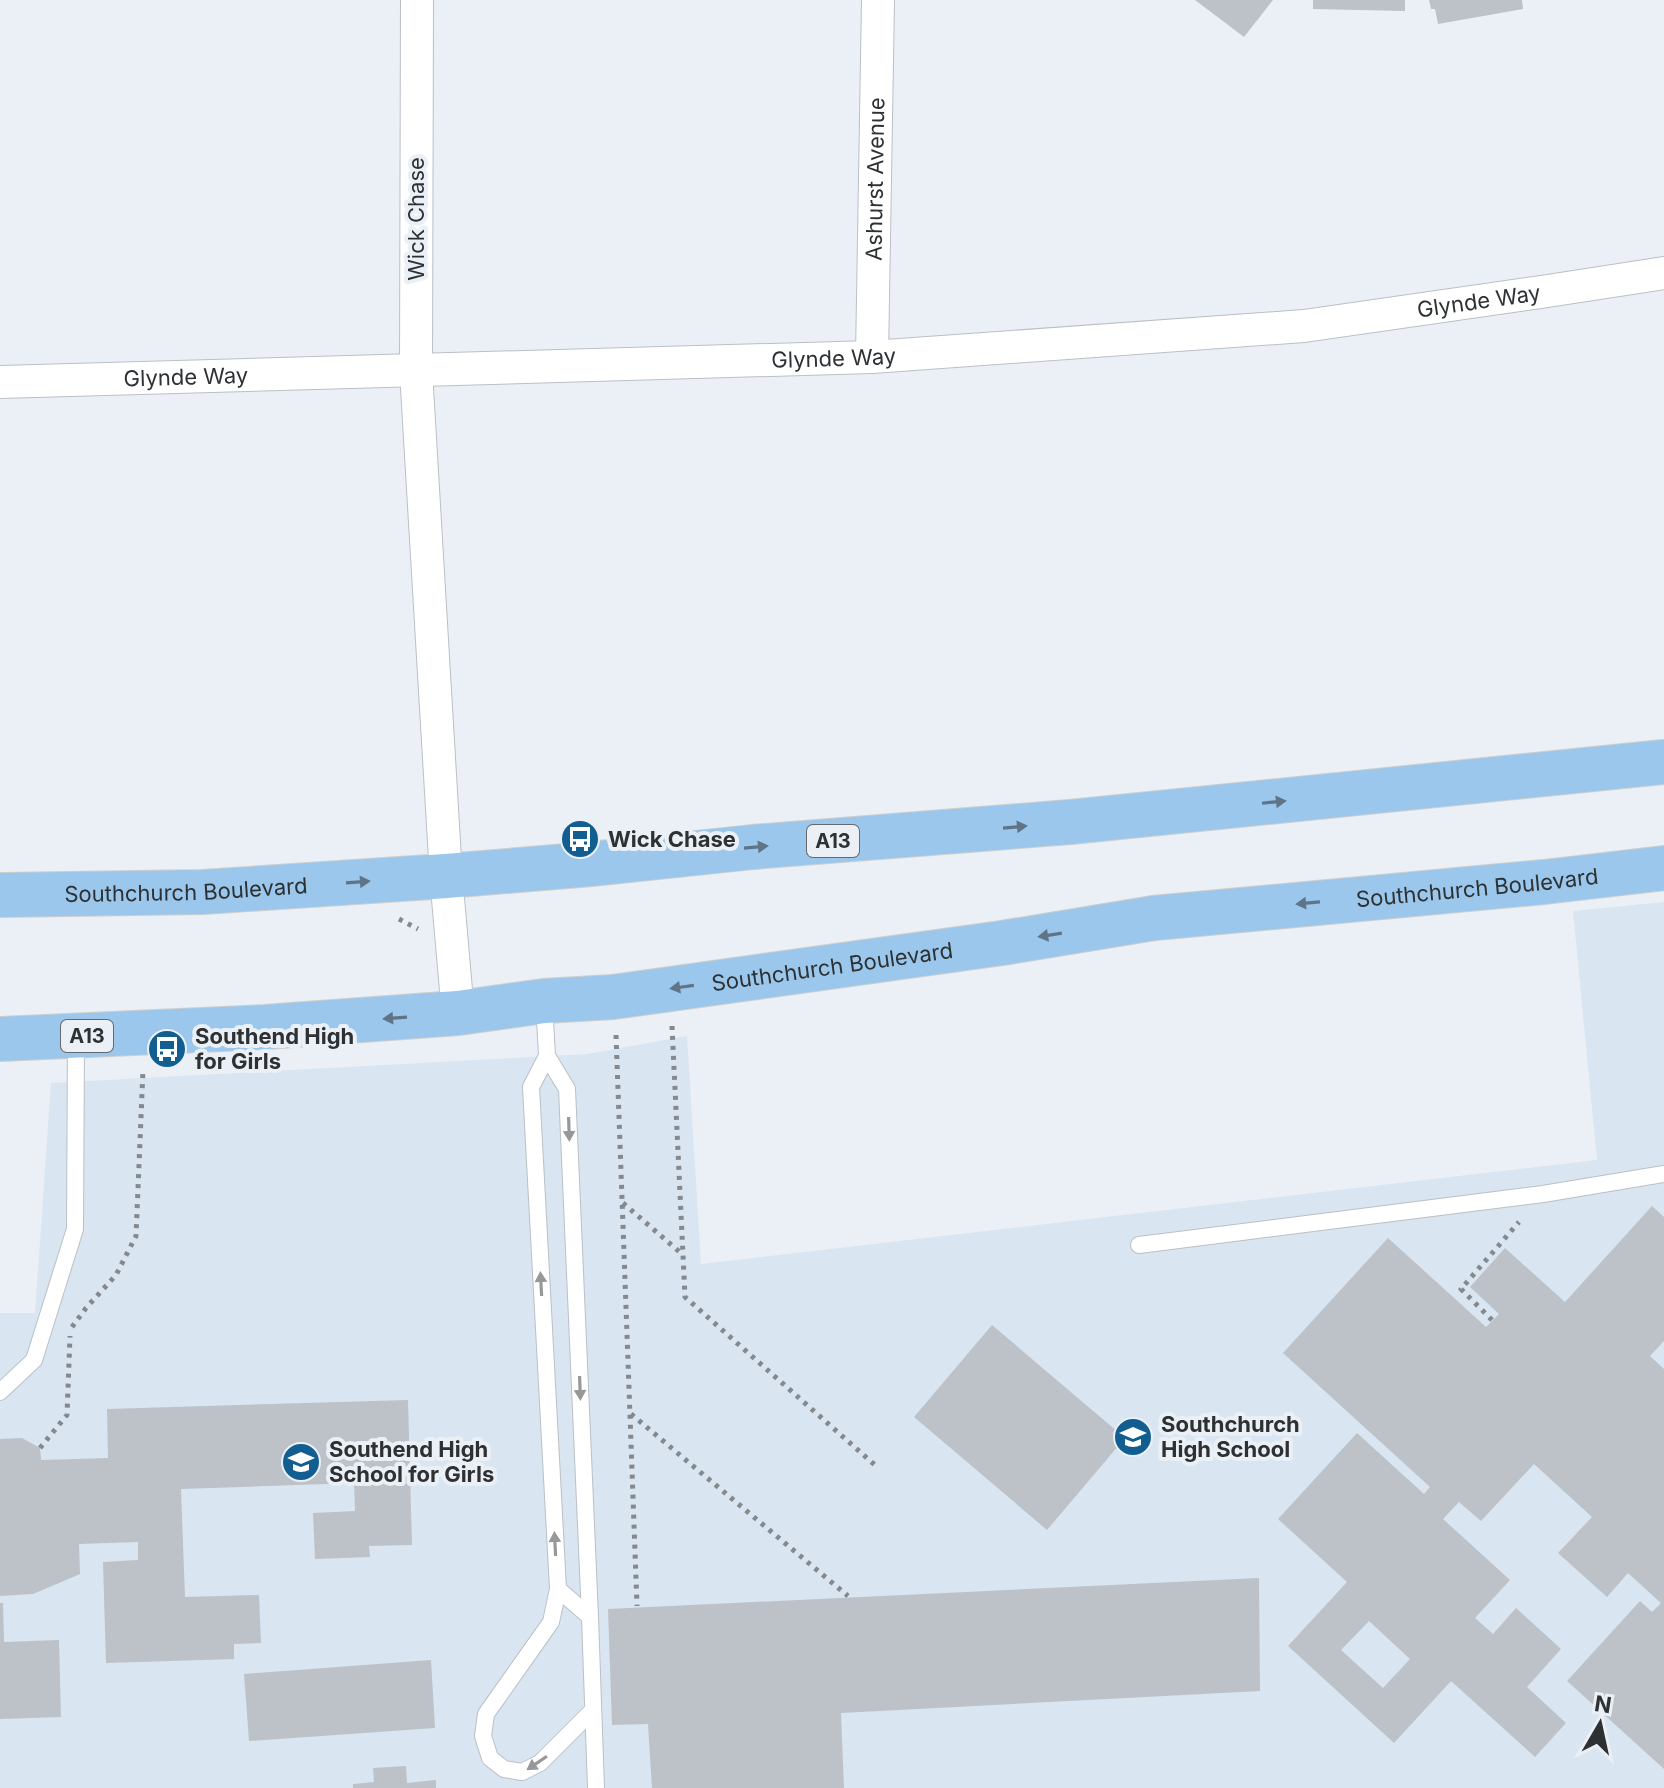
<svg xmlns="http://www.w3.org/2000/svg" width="1664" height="1788" viewBox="0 0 1664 1788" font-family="Inter,sans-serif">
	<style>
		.built { fill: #d9e5f0 }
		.building { fill: #bcc2c7; fill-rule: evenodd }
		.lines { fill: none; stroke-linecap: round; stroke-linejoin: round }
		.service-casing { stroke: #bac0c6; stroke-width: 18 }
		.minor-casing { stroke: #bac0c6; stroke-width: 34 }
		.primary-casing { stroke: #cdcece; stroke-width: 46 }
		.path { stroke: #85898d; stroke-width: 5; stroke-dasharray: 4 6; stroke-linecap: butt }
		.service { stroke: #fff; stroke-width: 16 }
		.minor { stroke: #fff; stroke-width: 32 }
		.primary { stroke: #9ac7eb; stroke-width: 44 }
		.oneway { fill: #5f7486 }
		.oneway2 { fill: #969899 }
		.labels { text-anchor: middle; stroke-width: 8; stroke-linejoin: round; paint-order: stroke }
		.shield { fill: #eaf0f6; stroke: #666a6e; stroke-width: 2 }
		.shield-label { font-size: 20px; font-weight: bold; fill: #2e3133 }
		.street-label { font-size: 22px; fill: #2e3133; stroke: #eaf0f6 }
		.poi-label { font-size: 22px; font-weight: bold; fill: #2e3133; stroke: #eaf0f6; text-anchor: start }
	</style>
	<rect width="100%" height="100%" fill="#eaf0f6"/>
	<!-- built -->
	<path class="built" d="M1664,902V1788H0V1313H35L51,1083L587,1054L687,1036L701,1264L1597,1160L1573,911Z"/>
	<!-- building -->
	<path class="building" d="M1195,0H1273L1244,37Z
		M1313,0H1405V11L1313,9Z
		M1429,0H1522L1523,9L1438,24L1435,9H1431Z
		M1652,1206L1664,1217V1341L1650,1356L1664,1369V1769L1567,1681L1640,1601L1652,1612L1661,1603L1628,1573L1607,1597L1558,1553L1592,1517L1534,1464L1481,1521L1459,1502L1443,1519L1510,1580L1475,1618L1493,1634L1516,1608L1561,1649L1527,1687L1566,1723L1535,1757L1451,1681L1394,1743L1288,1646L1347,1582L1278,1519L1357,1433L1424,1494L1430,1487L1283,1353L1388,1238L1486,1327L1499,1314L1470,1287L1505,1248L1565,1302ZM1369,1621L1410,1659L1383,1688L1341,1650Z
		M992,1325L1125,1438L1047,1530L914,1417Z
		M408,1400L412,1545L369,1546L370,1557L315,1559L313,1513L355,1511L354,1483L181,1489L185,1597L259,1595L261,1643L234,1644V1659L106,1663L103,1562L138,1560V1542L79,1544L80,1574L33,1594L0,1596V1439L22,1438L40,1448L41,1460L108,1458L107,1409Z
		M1259,1578L1260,1691L841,1713L844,1788H652L648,1724L612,1725L608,1609Z
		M0,1603H3L4,1642L59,1640L61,1717L0,1719Z
		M431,1660L435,1728L249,1741L244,1674Z
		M406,1766L407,1783L436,1780V1788H353V1784L374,1782L373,1768Z"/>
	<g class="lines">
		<!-- service casing -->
		<g class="service-casing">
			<path id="service" d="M544,1002L547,1056L567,1089L590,1617L558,1589L531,1087L547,1056
				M1139,1245L1543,1194L1664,1174
				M0,1392L34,1360L75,1229L76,1038
				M558,1589L551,1622L486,1714L483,1736L490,1758L504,1769L522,1772L540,1763L593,1710
				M590,1617L596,1788"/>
		</g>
		<!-- minor casing -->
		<g class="minor-casing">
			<g id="minor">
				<path d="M417,0L416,371L446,876L458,1013"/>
				<path id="s1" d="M872,357L878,0"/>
				<path id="s2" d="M0,382L872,357L1304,326L1541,292L1664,273"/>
			</g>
		</g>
		<!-- primary casing -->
		<g class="primary-casing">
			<g id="primary">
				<path id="s3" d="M0,895L203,892L446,876L591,864L753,847L1070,822L1664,762"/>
				<path id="s4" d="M0,1039L265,1027L458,1013L544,1001L613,997L1002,943L1154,918L1544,882L1664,868"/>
			</g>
		</g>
		<!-- path -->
		<path class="path" d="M399,919L418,929
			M672,1026L685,1297L876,1466
			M616,1035L637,1606
			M623,1203L682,1254
			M1492,1320L1461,1289L1519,1222
			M72,1327L86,1308L116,1275L136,1236L143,1070
			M631,1414L848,1596
			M40,1448L67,1415L70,1336"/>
		<!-- service -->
		<use href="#service" class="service"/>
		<!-- minor -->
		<use href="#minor" class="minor"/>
		<!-- primary -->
		<use href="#primary" class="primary"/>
	</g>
	<!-- one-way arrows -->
	<defs><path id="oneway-solid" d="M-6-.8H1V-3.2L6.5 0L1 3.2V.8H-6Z" transform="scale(2)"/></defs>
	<g class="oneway">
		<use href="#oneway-solid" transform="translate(1274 802) rotate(-6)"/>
		<use href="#oneway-solid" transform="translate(1015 827) rotate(-5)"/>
		<use href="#oneway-solid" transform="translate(756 847) rotate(-5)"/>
		<use href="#oneway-solid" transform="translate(358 882) rotate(-4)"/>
		<use href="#oneway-solid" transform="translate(1308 903) rotate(175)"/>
		<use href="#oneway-solid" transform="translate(1050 935) rotate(171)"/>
		<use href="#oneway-solid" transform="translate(682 987) rotate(172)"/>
		<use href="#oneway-solid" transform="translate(395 1018) rotate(176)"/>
	</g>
	<g class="oneway2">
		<use href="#oneway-solid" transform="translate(569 1129) rotate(88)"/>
		<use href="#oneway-solid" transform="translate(541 1284) rotate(-93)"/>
		<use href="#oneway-solid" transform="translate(580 1388) rotate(88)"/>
		<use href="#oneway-solid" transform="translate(555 1544) rotate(-93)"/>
		<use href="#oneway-solid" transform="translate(537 1763) rotate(146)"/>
	</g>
	<!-- icons -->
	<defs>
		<g id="bus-disc" transform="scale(2)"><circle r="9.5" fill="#125e91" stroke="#eaf0f6"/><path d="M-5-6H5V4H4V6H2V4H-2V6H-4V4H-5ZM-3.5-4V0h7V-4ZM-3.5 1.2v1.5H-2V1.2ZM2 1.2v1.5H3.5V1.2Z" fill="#fff"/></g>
		<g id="school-disc" transform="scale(2)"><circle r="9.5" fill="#125e91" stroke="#eaf0f6"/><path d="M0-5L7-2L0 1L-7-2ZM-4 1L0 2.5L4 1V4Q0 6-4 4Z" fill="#fff"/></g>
	</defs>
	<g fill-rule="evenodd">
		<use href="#bus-disc" x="580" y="839"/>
		<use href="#bus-disc" x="167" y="1049"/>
		<use href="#school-disc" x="1133" y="1437"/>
		<use href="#school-disc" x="301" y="1462"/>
	</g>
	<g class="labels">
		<!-- shield labels -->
		<g class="shield">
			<rect x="807" y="825" width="52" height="32" rx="6"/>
			<rect x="61" y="1020" width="52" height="32" rx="6"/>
		</g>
		<g class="shield-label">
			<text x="833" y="848">A13</text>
			<text x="87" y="1043">A13</text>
		</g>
		<!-- street labels -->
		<g class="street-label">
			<text dy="8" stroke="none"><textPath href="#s1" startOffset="178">Ashurst Avenue</textPath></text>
			<text transform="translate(416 219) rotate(-90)" y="8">Wick Chase</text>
			<text dy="8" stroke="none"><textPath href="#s2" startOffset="1482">Glynde Way</textPath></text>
			<text dy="8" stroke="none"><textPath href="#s2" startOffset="834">Glynde Way</textPath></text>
			<text dy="8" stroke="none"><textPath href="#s2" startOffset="186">Glynde Way</textPath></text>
			<text dy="8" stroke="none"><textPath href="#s4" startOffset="1486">Southchurch Boulevard</textPath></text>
			<text dy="8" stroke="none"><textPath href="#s3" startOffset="186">Southchurch Boulevard</textPath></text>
			<text dy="8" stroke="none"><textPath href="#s4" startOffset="836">Southchurch Boulevard</textPath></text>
		</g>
		<!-- poi labels -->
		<g class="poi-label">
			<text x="608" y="847">Wick Chase</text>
			<text x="195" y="1044">Southend High<tspan x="195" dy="25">for Girls</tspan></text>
			<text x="1161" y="1432">Southchurch<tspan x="1161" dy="25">High School</tspan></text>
			<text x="329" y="1457">Southend High<tspan x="329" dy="25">School for Girls</tspan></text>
		</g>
	</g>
	<!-- north arrow -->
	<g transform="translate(1600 1724) rotate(9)" stroke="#eaf0f6" stroke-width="6" paint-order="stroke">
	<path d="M0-6L14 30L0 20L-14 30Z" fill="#2e3133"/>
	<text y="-12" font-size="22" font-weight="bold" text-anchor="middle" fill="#2e3133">N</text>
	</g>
</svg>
